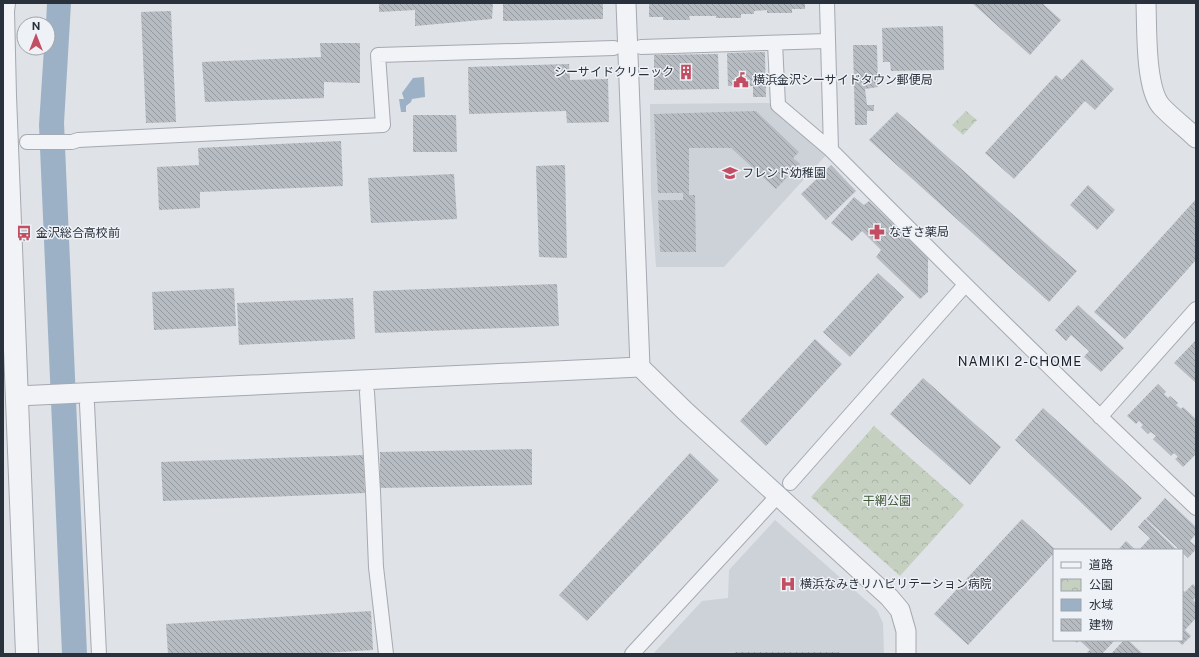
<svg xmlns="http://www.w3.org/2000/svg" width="1199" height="657" viewBox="0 0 1199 657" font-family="'Public Sans','Noto Sans JP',sans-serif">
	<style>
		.built { fill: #cdd2d9 }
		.park { fill: url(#park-crowns) }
		.water { fill: #9cb1c5 }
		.building { fill: url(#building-back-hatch) }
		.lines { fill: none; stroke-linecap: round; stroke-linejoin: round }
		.pedestrian-casing { stroke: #a5a9b1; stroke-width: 16 }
		.minor-casing { stroke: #a5a9b1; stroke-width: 21 }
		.tertiary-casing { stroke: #a5a9b1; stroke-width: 24 }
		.pedestrian { stroke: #f1f3f6; stroke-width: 14 }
		.minor { stroke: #f1f3f6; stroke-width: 19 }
		.tertiary { stroke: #f1f3f6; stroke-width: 22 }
		.labels { text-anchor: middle; stroke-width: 3; stroke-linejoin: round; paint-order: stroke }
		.poi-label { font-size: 12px; fill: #29313d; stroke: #eef1f5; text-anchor: start }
		.park-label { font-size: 12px; fill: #3f5838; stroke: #eef1f5 }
		.neighbourhood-label { font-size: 13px; letter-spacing: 1px; fill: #1b222e; stroke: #eef1f5 }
	</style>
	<defs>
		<pattern id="park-crowns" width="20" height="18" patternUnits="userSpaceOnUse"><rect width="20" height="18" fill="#c5d0c1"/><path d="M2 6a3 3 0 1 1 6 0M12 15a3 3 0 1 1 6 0" fill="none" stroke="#a9b3a7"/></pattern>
		<pattern id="building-back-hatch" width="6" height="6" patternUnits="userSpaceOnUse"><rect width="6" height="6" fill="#b7bcc3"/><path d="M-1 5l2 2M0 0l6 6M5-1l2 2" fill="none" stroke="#9599a0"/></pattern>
	</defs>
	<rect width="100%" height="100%" fill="#dfe2e7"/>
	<!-- built -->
	<path class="built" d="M769,103L828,153L724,267H656L651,193L650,104Z
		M775,520L877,610L883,623L884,654H653L702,601L728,598L729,570Z"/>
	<!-- park -->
	<path class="park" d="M966,111L977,120L963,135L952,125Z
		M874,426L964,505L900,576L811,497Z"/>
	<!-- water -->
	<path class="water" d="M47,3H71L64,123L87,654H62L39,125L44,48H48V24H46Z
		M424,77L425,97L412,99L411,102L406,106V112H401L399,99H404L402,93L413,78Z"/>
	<!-- building -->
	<path class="building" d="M379,3H493L492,19L415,26V10L379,12Z
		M503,3H603V19L503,21Z
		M649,3H805V9H792V13H767V10L754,11V14H741V18H716V16H689L690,20H663V17H649Z
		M972,3H1042L1061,20L1030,55Z
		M171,11L176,122L146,123L141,12Z
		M943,26L944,70L891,71L890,62H883L882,28Z
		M320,43H360V83L324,82V98L205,102L202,62L321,57Z
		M853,45H877L878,87L865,89L867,105H874V111H867V125H855Z
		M765,52L766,97H753V86H728L727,53Z
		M718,54L719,89L654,90V55Z
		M1082,59L1114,89L1095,110L1085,101L1014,179L985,153L1056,75L1062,80Z
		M569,64L570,80L608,79L609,122L567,123L566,111L469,114L468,67Z
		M756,111L799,152L793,158L800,164L776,189L731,148H689V195H695L696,252H660L658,200H683V193H658L654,114Z
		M897,112L1077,271L1049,302L869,140Z
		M413,115H456L457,152H413Z
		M341,141L343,186L200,192V208L159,210L157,167L199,165L198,148Z
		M565,165L567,258L539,257L536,166Z
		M831,165L856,191L826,220L801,194Z
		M454,174L457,219L371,223L368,178Z
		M1088,185L1115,210L1097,230L1070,205Z
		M854,197L864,205L869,201L928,257V292L920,299L876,257L881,250L862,231L852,241L831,223Z
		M1196,199V260L1125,339L1094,312Z
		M19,225H28L29,241H20Z
		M878,273L904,297L850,357L823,332Z
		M557,284L559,326L375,333L373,291Z
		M234,288L236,326L154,330L152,292Z
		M353,298L355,339L239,345L237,303Z
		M1078,305L1124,348L1101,372L1084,357L1089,351L1071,335L1066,341L1055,330Z
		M815,339L842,364L766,446L740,421Z
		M1196,340V383L1174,363Z
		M923,378L1001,447L970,485L890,414Z
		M1158,384L1166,392L1164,394L1168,398L1170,396L1178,403L1176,405L1181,409L1183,407L1196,419V454L1183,467L1175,459L1178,457L1174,453L1171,456L1153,439L1156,436L1151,432L1148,434L1141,427L1143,425L1139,421L1136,424L1127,416Z
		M1043,408L1142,498L1111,531L1015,440Z
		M532,449V485L380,488V452Z
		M690,453L719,480L587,621L559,595Z
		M363,455L365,493L163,501L161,462Z
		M1165,498L1196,527V534L1190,541L1196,546V549L1188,558L1182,552V550H1180L1146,519Z
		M1022,519L1056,550H1054V553L968,645L934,614Z
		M1145,519L1177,550H1139L1150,538L1138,527Z
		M1126,541L1136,550H1118Z
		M1193,584L1196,587V597L1193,600L1196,603V618L1185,630L1191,636L1182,645L1177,640H1182V590L1185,592Z
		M371,611L373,650L309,654H168L166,624Z
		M1074,640H1115L1102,654H1089L1087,652L1090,650L1079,640L1077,643Z
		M1124,640H1128L1143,654H1111Z
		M735,652H839V654H735Z"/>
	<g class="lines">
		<!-- pedestrian casing -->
		<g class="pedestrian-casing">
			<path id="pedestrian" d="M827,3L831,150C951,271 1072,391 1196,508
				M775,43L778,105L831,150
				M641,47L827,41
				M27,142H72L78,140L383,125L378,55L614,48
				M367,392L373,491L376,567L386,654
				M87,404L99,654
				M1100,417L1196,309
				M790,483L965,285
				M632,654L771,503"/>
		</g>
		<!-- minor casing -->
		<g class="minor-casing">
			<path id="minor" d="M626,3L640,367L685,411L889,597L900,610L906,631V654
				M1146,3C1147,28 1145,87 1161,106C1172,118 1185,127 1196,138
				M17,396L640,367"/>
		</g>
		<!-- tertiary casing -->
		<g class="tertiary-casing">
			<path id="tertiary" d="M4,3L3,11L5,96L27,654"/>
		</g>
		<!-- pedestrian -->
		<use href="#pedestrian" class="pedestrian"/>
		<!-- minor -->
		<use href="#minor" class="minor"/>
		<!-- tertiary -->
		<use href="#tertiary" class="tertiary"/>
	</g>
	<!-- icons -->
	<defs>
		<g id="building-bare" transform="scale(1.2)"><path d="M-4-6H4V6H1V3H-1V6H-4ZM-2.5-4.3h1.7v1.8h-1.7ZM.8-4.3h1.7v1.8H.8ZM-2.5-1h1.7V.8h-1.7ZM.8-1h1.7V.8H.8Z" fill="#c34d62" stroke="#eef1f5" stroke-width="2.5" paint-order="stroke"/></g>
		<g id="civic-bare" transform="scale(1.2)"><path d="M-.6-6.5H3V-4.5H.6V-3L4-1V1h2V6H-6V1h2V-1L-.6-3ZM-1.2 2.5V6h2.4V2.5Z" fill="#c34d62" stroke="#eef1f5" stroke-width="2.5" paint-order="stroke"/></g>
		<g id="school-bare" transform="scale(1.2)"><path d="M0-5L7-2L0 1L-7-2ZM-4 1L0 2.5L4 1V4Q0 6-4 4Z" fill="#c34d62" stroke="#eef1f5" stroke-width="2.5" paint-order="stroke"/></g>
		<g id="pharmacy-bare" transform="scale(1.2)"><path d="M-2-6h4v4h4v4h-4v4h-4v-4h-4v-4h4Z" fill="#c34d62" stroke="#eef1f5" stroke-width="2.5" paint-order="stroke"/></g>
		<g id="bus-bare" transform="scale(1.2)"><path d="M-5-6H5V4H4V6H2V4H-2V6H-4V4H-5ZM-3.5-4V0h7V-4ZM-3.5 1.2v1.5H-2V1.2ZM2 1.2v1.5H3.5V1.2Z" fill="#c34d62" stroke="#eef1f5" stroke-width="2.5" paint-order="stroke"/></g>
		<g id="hospital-bare" transform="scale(1.2)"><path d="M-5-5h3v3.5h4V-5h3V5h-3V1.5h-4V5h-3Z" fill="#c34d62" stroke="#eef1f5" stroke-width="2.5" paint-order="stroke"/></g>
	</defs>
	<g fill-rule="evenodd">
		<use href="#building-bare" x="686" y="72"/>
		<use href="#civic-bare" x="741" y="80"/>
		<use href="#school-bare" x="730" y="173"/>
		<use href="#pharmacy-bare" x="877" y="232"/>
		<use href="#bus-bare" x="24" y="233"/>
		<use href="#hospital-bare" x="788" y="584"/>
	</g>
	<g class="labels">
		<!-- poi labels -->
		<g class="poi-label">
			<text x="674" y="76" text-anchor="end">シーサイドクリニック</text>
			<text x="753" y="84">横浜金沢シーサイドタウン郵便局</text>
			<text x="742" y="177">フレンド幼稚園</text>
			<text x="889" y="236">なぎさ薬局</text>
			<text x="36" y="237">金沢総合高校前</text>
			<text x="800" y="588">横浜なみきリハビリテーション病院</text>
		</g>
		<!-- park labels -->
		<g class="park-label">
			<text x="887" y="505">干網公園</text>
		</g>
		<!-- neighbourhood labels -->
		<g class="neighbourhood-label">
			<text x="1020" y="366">NAMIKI 2-CHOME</text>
		</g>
	</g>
	<!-- border -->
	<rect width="1199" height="657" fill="none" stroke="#29313d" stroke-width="8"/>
	<!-- legend -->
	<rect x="1053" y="549" width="130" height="92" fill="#eef1f5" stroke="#9fa4ab"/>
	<rect x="1061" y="562" width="20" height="6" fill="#f1f3f6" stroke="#9fa4ab"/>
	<text x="1089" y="569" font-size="12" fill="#29313d">道路</text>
	<rect x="1061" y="579" width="20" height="12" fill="url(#park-crowns)" stroke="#9fa4ab"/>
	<text x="1089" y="589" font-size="12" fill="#29313d">公園</text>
	<rect x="1061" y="599" width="20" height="12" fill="#9cb1c5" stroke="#9fa4ab"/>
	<text x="1089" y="609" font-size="12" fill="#29313d">水域</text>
	<rect x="1061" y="619" width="20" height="12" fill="url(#building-back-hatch)" stroke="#9fa4ab"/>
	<text x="1089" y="629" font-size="12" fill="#29313d">建物</text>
	<!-- north arrow -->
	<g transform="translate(36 36)"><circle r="19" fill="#eef1f5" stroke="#9fa4ab"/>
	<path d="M0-3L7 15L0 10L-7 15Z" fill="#c34d62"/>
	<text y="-6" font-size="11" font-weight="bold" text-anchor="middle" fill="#29313d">N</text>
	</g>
</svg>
